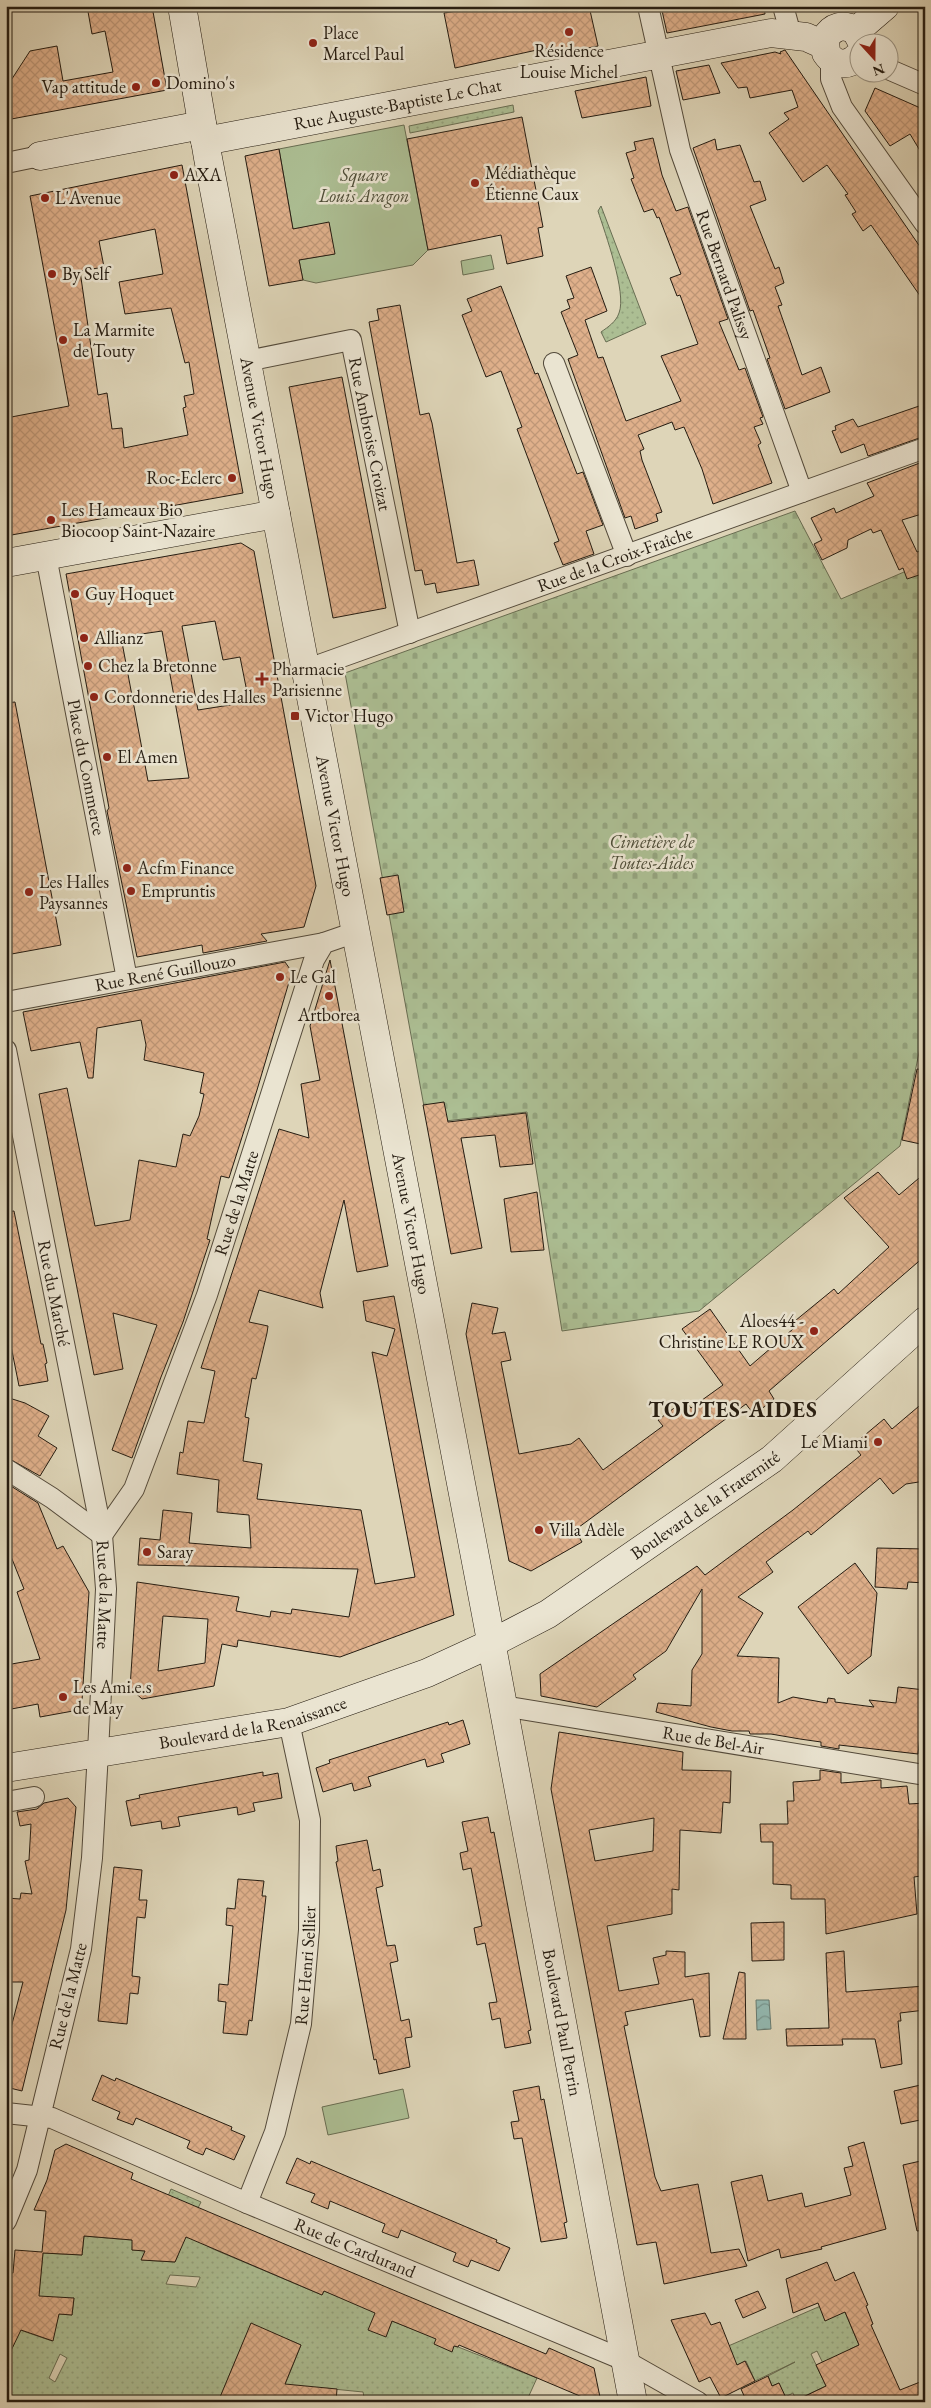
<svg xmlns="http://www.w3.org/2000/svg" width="931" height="2408" viewBox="0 0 931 2408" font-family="'EB Garamond',serif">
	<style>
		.grass { fill: url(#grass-dots); stroke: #686d52; fill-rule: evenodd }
		.cemetery { fill: url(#cemetery-stones); stroke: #686d52 }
		.park { fill: #acbe93; stroke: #686d52 }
		.water { fill: url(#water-waves); stroke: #677a70 }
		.building { fill: url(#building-cross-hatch); stroke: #251c11; fill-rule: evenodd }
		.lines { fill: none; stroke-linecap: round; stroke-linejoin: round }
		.street-casing { stroke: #534a3b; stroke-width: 22 }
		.secondary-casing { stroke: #251c11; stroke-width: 29 }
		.street { stroke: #eae4d1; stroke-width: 20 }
		.secondary { stroke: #eae4d1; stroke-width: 28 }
		.poi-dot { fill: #8f2418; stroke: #eae4d1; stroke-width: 2 }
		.labels { text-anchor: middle; stroke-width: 5; stroke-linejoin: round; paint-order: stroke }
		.poi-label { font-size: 18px; fill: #251c11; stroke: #eae4d1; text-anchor: start }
		.street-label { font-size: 18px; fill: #251c11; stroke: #eae4d1 }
		.park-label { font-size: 18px; font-style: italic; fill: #4e4d38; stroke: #eae4d1 }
		.district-label { font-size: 22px; font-weight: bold; letter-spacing: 1px; fill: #251c11; stroke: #eae4d1 }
	</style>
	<defs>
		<pattern id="grass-dots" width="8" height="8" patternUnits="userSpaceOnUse" patternTransform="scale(1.25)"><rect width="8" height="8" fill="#acbe93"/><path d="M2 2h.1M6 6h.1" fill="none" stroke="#94a37e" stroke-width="1.8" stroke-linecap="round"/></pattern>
		<pattern id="cemetery-stones" width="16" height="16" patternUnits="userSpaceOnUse" patternTransform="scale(1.25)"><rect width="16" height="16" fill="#acbe93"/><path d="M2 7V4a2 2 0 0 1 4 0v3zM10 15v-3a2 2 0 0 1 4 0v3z" fill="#94a37e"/></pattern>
		<pattern id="water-waves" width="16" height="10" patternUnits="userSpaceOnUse" patternTransform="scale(1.25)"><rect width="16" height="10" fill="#93b8b0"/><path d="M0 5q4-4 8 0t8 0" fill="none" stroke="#78958e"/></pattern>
		<pattern id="building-cross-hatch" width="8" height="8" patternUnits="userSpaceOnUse" patternTransform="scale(1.25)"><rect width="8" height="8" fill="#dfb08b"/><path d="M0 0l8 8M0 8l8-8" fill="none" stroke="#bf9777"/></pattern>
	</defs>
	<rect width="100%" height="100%" fill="#ded5b8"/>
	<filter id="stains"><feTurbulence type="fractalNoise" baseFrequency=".004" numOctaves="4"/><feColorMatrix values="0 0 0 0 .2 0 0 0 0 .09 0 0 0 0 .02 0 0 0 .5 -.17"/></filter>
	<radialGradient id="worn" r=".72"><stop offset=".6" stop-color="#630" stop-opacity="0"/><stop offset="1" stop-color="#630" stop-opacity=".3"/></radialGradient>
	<!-- grass -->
	<path class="grass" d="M513,105L514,112L410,133L409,126Z
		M601,206L646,324L606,342L601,332C608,327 616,322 619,313C627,293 605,233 598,211Z
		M171,2189L201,2202L198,2208L176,2229L213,2249L322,2295L324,2291L376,2311L386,2336L392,2321L537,2378L527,2400L497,2397L495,2402H365L363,2392L323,2388L278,2402L301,2345L251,2324L218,2402H6V2360L14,2344L6,2341L20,2330L52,2341L59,2314L72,2315L74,2298L37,2309L43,2253L82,2255L84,2236L132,2240L158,2220ZM133,2240L149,2242L178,2255L175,2262L142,2260L145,2251L132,2250ZM170,2275L200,2277V2278L196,2287L166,2284ZM60,2354L67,2358L55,2382L49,2378Z
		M839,2298L859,2345L850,2349L857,2363L833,2384L817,2351L811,2354L826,2386L796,2400L793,2393L785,2397L779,2383L772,2386L768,2376L795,2362L755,2381L746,2361L735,2366L726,2347Z"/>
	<!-- cemetery -->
	<path class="cemetery" d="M795,511L841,599L925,563V1023L900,1146L699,1311L562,1331L527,1112L427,1123L345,673Z"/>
	<!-- park -->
	<path class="park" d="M404,125L428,250L413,265L316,283L303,280L299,260L334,254L329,223L293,229L279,149Z
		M491,255L494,269L463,275L461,261Z
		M403,2089L409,2118L328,2135L322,2107Z"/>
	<!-- water -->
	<path class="water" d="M756,2000H769L771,2029L757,2030Z"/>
	<!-- building -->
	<path class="building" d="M87,6H152L167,90L6,120V88L30,51L57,46L63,81L113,72L105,31L92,34Z
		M488,6H589L598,46L547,56L546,48L455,68L444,13Z
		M661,6H764L765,14L667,33Z
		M785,50L925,254V303L871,225L863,231L852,214L856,212L845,195L848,194L827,165L803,182L769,133L789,119L784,113L798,107L792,90L750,98L747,87L738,88L721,63L775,52L781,54L780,52Z
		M709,65L720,93L683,100L676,71Z
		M646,77L651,106L582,118L575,91Z
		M875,88L925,110V159L910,134L890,146L865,111Z
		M522,117L543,227L538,228L543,256L507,264L501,235L428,250L407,139Z
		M653,138L662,175L676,211L688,207L728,319L719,322L739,370L745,368L763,417L760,418L763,424L754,427L761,443L758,445L772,483L713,504L702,469L684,427L675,430L672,422L638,435L644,449L640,451L642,460L662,512L656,514L658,521L635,529L631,516L625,518L568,359L578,355L561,312L570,308L567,300L574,298L566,276L591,267L607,311L585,320L598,358L603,357L626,421L681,401L661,356L698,344L680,295L677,296L670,278L681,274L659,217L657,218L653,209L644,212L631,179L634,178L626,153L636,150L634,142Z
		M715,139L717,150L740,145L754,182L760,181L766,200L750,206L775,269L779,267L784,283L775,287L782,305L778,306L790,340L802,375L821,367L830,392L785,409L767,359L770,358L753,310L750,311L693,148Z
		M279,149L293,229L329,222L335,254L299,260L303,280L269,286L245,156Z
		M182,165L243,493L6,536V418L69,406L30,196ZM155,229L163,274L119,282L125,314L171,308L185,363L189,362L194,394L184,396L186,407L183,408L188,435L124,448L122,428L112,429L107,393L98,395L80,271L104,267L99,241Z
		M501,286L535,374L538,373L577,474L583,472L603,525L586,531L594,554L563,565L554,543L559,541L517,429L522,427L501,371L486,377L462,315L472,311L467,299Z
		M400,305L420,415L429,413L432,423L457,563L474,560L479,585L437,593L435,583L425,585L422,570L415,571L369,322L379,320L377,309Z
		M342,377L386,608L333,618L289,387Z
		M925,404V436L868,456L864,444L841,453L832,431L836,430L835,426L853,419L858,427Z
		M925,461V513L902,520L917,552L925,549V573L907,579L903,568L899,570L881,530L873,533L871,529L848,540L847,548L822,560L814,544L822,540L811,518L834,508L836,513L874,496L867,483Z
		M241,543L254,551L316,886L304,927L261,934L267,941L203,953L202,945L137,957L107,811L109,808L66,574ZM215,621L223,660L240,657L249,702L198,710L182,626ZM162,631L189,778L148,781L121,637Z
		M15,702L61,945L6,955V703Z
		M398,875L404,912L387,915L380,878Z
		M330,960L388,1266L357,1272L344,1200L320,1293L323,1308L259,1290L249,1322L268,1326L267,1333L256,1379L252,1378L245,1417L249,1418L243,1461L262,1464L257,1499L361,1510L375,1584L415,1577L372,1352L387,1356L395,1329L366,1321L363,1301L394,1296L454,1615L340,1657L238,1640L237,1647L222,1644L214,1686L142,1699L130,1688L137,1582L239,1597L236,1611L270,1617L271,1611L291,1614L292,1609L349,1617L358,1569L138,1565L140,1538L160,1540L163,1510L192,1513L189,1543L251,1548L249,1515L217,1512L219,1480L177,1474L180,1452L183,1453L188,1421L204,1423L215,1371L201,1368L279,1129L309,1138L301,1084L320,1080L310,1026ZM163,1616L208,1619L205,1663L158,1671Z
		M285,962L292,972L257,1090L229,1178L221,1176L207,1239L210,1240L183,1322L161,1377L132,1458L112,1450L157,1325L113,1313L123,1369L94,1375L39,1094L67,1088L95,1226L130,1220L139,1160L176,1167L183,1134L190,1136L199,1116L204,1094L200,1093L204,1073L144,1060L146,1045L141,1020L97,1028L93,1078H88L80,1042L31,1051L23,1012Z
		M917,1069L925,1070V1145L902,1140Z
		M444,1102L448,1122L526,1113L533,1164L500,1167L495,1135L461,1138L482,1248L451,1254L423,1105Z
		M878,1172L899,1195L925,1173V1256L769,1391L774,1399L754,1415L746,1404L575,1530L582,1542L531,1571L509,1561L466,1334L472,1303L498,1308L492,1334L505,1332L511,1360L501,1362L519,1454L571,1444L579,1438L603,1470L663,1426L658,1420L685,1400L691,1408L723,1385L682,1329L710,1309L750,1366L793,1329L790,1325L834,1289L838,1294L889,1247L844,1198Z
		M537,1192L544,1250L511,1252L504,1199Z
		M14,1211L41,1344H43L47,1363L45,1364L48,1381L19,1386L6,1321V1212Z
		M6,1397L25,1403L49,1416L38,1436L57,1448L40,1476L6,1457Z
		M925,1401V1481L906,1484L893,1494L880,1478L811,1535L808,1531L766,1562L773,1572L738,1597L763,1613L737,1656L779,1658L778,1703L793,1697L827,1703L828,1698L835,1699V1702L874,1707L869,1700L896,1703L898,1687L925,1690L918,1754L839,1745V1749L821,1746V1742L800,1739L771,1734H750L749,1731H732L711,1727L656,1712L658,1703L691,1706L692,1670L702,1654V1589L666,1651L633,1675L636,1679L597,1707L541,1696L540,1674L697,1566L705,1575L793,1510L861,1455L853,1445L884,1419L892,1429Z
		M6,1483L38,1503L57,1549L63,1546L89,1592L82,1701L73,1711L40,1717L38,1704L6,1710V1665L40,1659L17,1592L24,1589L6,1544Z
		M877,1548L925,1549V1583L908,1582L907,1589L875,1587Z
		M855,1563L877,1593L871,1656L848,1674L798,1607Z
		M463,1720L470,1744L441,1754L444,1762L427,1767L425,1759L368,1777L371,1786L354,1791L352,1783L323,1792L316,1768L330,1763L329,1760L448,1722L449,1725Z
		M559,1732L683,1752L682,1770L731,1771L730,1803L723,1802L721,1833L680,1830L679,1890L672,1889V1914L607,1926L619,1991L659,1984L653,1958L666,1955V1951L685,1952V1977L709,1973L710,2036L700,2037L693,1999L625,2012L628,2025L624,2026L655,2177L661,2191L698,2184L711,2253L739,2249L747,2266L664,2284L656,2242L637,2245L551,1789ZM654,1818L653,1851L595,1861L589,1830Z
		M820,1770L841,1773V1783L881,1780V1788L907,1786L909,1804L925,1803V1828L919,1829L921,1876L914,1877L917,1914L826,1934L825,1899H791V1885L773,1884V1842H761L760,1824H788L787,1801H794L793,1782L820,1780Z
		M263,1772V1776L278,1773L282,1798L253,1803L255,1811L238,1815L237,1807L178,1817L180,1826L162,1829L161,1821L131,1826L126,1801L140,1798L139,1795Z
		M68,1798L76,1807L66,1910L22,2091L6,2087V2047L23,1982H6L7,1898L20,1899L21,1893L32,1894L25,1861L29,1860L31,1824L20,1826L17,1812L37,1809L44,1803Z
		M488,1817L491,1833L494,1832L531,2030L528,2031L531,2043L505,2048L500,2018L492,2020L489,2003L497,2002L485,1943L477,1945L474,1928L482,1926L471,1868L463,1870L460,1853L468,1851L462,1822Z
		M367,1840L373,1871L380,1869L383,1886L376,1888L387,1946L395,1945L398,1961L390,1963L401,2021L409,2019L412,2037L405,2038L410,2067L379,2074L376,2059L374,2060L336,1862L338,1861L336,1846Z
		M114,1867L142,1870L139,1900H147L145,1918L137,1917L132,1976L140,1977L138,1994L130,1993L127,2024L98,2021Z
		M238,1879L264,1881L262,1896H266L252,2021L249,2020L247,2035L223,2033L226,2002L218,2001L219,1984L228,1985L233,1926L226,1925L227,1908L235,1909Z
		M784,1922V1960L752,1961L751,1923Z
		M844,1951L846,1992L925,1986V2010L900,2013L901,2021H898L902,2064L881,2068L875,2039H842L843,2045L787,2046L786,2029L829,2028L826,1953Z
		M739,1972L745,1973L746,2039H723Z
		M102,2075L115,2081L116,2078L232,2127L231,2130L245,2136L234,2160L206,2148L203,2155L195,2152L187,2148L190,2141L136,2118L133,2125L117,2119L120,2112L92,2100Z
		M925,2084V2119L901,2124L894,2091Z
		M539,2086L541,2100L544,2099L567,2222L564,2223L567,2238L541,2242L522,2138L514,2139L511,2122L519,2121L513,2091Z
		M864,2142L886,2229L821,2247L822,2249L781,2258L779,2249L748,2261L731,2182L762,2175L768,2201L802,2193L805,2207L851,2195L844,2168L853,2166L848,2147Z
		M66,2144L133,2173L131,2179L379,2284L546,2354L549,2348L594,2368L601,2402H594L459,2345L458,2347L454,2346L452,2352L434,2344L436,2339L392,2321L386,2337L368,2330L375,2313L324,2291L322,2295L186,2237L175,2262L141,2260L145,2251L132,2250V2240L84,2236L82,2255L43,2253L39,2296L74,2298L72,2315L59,2314L53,2341L21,2330L6,2361V2272L13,2273L15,2250L42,2252L46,2211L34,2210L47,2180L55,2150Z
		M297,2158L310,2164L311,2161L497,2240L496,2242L510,2248L499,2271L471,2260L468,2267L453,2261L456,2253L401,2230L398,2238L382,2232L385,2224L330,2201L328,2209L311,2202L315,2194L286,2183Z
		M925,2160V2230L917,2231L903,2165Z
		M827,2262L835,2281L854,2272L868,2305L866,2306L873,2324L871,2325L900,2390L925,2380V2402H793L826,2386L816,2365L859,2345L845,2312L825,2321L818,2303L793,2313L786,2279Z
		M758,2291L766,2308L743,2318L735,2300Z
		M705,2313L711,2325L720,2322L737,2365L745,2361L755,2381L721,2398L710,2377L699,2382L671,2320Z
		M251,2323L301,2345L285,2384L337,2389L336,2402H218Z
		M768,2376L772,2386L779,2383L788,2402H736L745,2398L741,2389Z"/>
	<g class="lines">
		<!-- street casing -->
		<g class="street-casing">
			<g id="street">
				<path id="s1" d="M648,6L680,150L802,492"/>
				<path d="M783,6L791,35"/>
				<path d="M831,60V79L842,107L925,224"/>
				<path d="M888,69L925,85"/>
				<path d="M6,163L40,156"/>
				<path id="s2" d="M247,361L351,340L410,633"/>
				<path d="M554,363L627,556"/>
				<path id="s3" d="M46,556L127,979"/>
				<path id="s4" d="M305,670L925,448"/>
				<path id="s5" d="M6,1002L324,943"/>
				<path id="s6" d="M6,1050L102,1535L106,1589L98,1752L92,1858L81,1949L27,2170L6,2221"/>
				<path d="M6,1469L52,1498L102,1535"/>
				<path id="s7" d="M102,1535L134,1489L207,1295L314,960L324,943L356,932"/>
				<path id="s8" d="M502,1706L925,1775"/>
				<path d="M6,1802L34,1797"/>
				<path id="s9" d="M6,2113L52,2118L247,2203L624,2360L698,2402"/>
				<path id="s10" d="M247,2203L275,2132L301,2024L309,1930L310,1820L289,1722"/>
			</g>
		</g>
		<!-- secondary casing -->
		<g class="secondary-casing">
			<g id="secondary">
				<path id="s11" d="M182,6L208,158L485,1609L633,2402"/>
				<path d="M856,31L885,6"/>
				<path d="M858,56C848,67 835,66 826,53L825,39C832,26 844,23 856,31L862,42"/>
				<path id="s12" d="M205,141L771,33L806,37L824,45"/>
				<path d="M40,156L202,125"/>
				<path d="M6,563L276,514"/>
				<path id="s13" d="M6,1768L289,1722L427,1673L490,1644L548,1614L772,1459L925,1321"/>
			</g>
		</g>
		<!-- street -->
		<use href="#street" class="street"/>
		<!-- secondary -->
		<use href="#secondary" class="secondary"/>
	</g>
	<!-- markers -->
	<g class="poi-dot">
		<circle cx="569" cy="32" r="5"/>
		<circle cx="313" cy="43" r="5"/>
		<circle cx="156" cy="83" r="5"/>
		<circle cx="136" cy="87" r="5"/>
		<circle cx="174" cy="175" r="5"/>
		<circle cx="475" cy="183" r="5"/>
		<circle cx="45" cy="198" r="5"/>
		<circle cx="52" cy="274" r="5"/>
		<circle cx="63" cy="340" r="5"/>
		<circle cx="232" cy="478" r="5"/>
		<circle cx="51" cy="520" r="5"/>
		<circle cx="75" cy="594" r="5"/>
		<circle cx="84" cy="638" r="5"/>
		<circle cx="88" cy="666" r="5"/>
		<path d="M259.5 671.5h5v5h5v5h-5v5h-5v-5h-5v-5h5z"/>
		<circle cx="94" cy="697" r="5"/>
		<rect x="290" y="711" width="10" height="10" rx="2.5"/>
		<circle cx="107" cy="757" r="5"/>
		<circle cx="127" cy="868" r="5"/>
		<circle cx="131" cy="891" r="5"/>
		<circle cx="29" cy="892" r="5"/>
		<circle cx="280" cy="977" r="5"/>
		<circle cx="329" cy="996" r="5"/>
		<circle cx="814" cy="1331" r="5"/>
		<circle cx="878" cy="1442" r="5"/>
		<circle cx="539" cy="1530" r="5"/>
		<circle cx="147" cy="1552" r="5"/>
		<circle cx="63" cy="1697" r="5"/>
	</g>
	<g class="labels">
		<!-- poi labels -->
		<g class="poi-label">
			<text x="323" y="39">Place<tspan x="323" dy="21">Marcel Paul</tspan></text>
			<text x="569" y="57" text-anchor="middle">Résidence<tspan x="569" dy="21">Louise Michel</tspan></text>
			<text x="166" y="89">Domino's</text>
			<text x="126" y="93" text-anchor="end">Vap attitude</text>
			<text x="485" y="179">Médiathèque<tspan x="485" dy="21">Étienne Caux</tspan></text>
			<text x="184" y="181">AXA</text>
			<text x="55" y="204">L'Avenue</text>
			<text x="62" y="280">By Self</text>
			<text x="73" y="336">La Marmite<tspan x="73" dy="21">de Touty</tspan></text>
			<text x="222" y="484" text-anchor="end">Roc-Eclerc</text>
			<text x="61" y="516">Les Hameaux Bio<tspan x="61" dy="21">Biocoop Saint-Nazaire</tspan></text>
			<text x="85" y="600">Guy Hoquet</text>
			<text x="94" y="644">Allianz</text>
			<text x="98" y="672">Chez la Bretonne</text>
			<text x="272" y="675">Pharmacie<tspan x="272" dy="21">Parisienne</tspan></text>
			<text x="104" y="703">Cordonnerie des Halles</text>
			<text x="305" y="722">Victor Hugo</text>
			<text x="117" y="763">El Amen</text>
			<text x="137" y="874">Acfm Finance</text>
			<text x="39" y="888">Les Halles<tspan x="39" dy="21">Paysannes</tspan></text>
			<text x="141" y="897">Empruntis</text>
			<text x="290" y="983">Le Gal</text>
			<text x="329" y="1021" text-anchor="middle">Artborea</text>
			<text x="804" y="1327" text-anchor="end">Aloes44 -<tspan x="804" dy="21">Christine LE ROUX</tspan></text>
			<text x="868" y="1448" text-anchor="end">Le Miami</text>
			<text x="549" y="1536">Villa Adèle</text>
			<text x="157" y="1558">Saray</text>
			<text x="73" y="1693">Les Ami.e.s<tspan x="73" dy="21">de May</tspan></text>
		</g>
		<!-- street labels -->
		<g class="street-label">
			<text dy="6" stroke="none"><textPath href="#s12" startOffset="196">Rue Auguste-Baptiste Le Chat</textPath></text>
			<text dy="6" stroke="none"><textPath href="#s1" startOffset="280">Rue Bernard Palissy</textPath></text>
			<text dy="6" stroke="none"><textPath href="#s11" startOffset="429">Avenue Victor Hugo</textPath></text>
			<text dy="6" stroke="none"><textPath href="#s2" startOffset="202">Rue Ambroise Croizat</textPath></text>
			<text dy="6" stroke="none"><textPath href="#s4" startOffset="329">Rue de la Croix-Fraîche</textPath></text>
			<text dy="6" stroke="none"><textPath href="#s3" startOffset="215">Place du Commerce</textPath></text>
			<text dy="6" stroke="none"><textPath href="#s11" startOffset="834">Avenue Victor Hugo</textPath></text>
			<text dy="6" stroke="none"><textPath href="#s5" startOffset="162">Rue René Guillouzo</textPath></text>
			<text dy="6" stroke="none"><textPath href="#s7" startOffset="360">Rue de la Matte</textPath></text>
			<text dy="6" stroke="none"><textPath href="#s11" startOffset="1239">Avenue Victor Hugo</textPath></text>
			<text dy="6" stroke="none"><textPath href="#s6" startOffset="248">Rue du Marché</textPath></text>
			<text dy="6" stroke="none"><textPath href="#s13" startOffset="759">Boulevard de la Fraternité</textPath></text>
			<text dy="6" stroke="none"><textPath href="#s6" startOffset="554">Rue de la Matte</textPath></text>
			<text dy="6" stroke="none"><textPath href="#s13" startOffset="251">Boulevard de la Renaissance</textPath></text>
			<text dy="6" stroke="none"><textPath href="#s8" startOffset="214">Rue de Bel-Air</textPath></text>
			<text dy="6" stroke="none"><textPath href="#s10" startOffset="246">Rue Henri Sellier</textPath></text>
			<text transform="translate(68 1996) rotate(-76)" y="6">Rue de la Matte</text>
			<text dy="6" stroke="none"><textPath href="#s11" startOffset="2052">Boulevard Paul Perrin</textPath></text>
			<text dy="6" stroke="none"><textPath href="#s9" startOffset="376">Rue de Cardurand</textPath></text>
		</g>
		<!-- park labels -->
		<g class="park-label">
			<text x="364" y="181">Square<tspan x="364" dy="21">Louis Aragon</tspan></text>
			<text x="652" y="848">Cimetière de<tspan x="652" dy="21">Toutes-Aides</tspan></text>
		</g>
		<!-- district labels -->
		<g class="district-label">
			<text x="733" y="1417">TOUTES-AIDES</text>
		</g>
	</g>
	<!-- margin -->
	<rect width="931" height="2408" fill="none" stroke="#ded5b8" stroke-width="25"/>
	<rect x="8" y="8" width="916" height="2393" fill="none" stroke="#251c11" stroke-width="2.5"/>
	<rect x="12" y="12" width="906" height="2383" fill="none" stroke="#251c11"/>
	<!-- north arrow -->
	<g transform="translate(874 58) rotate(159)"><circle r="24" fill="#eae4d1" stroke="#9b9484"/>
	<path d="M0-4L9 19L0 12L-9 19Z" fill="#8f2418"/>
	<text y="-8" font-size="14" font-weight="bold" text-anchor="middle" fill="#251c11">N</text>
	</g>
	<rect width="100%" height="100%" filter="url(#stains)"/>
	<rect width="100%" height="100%" fill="url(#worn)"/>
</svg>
